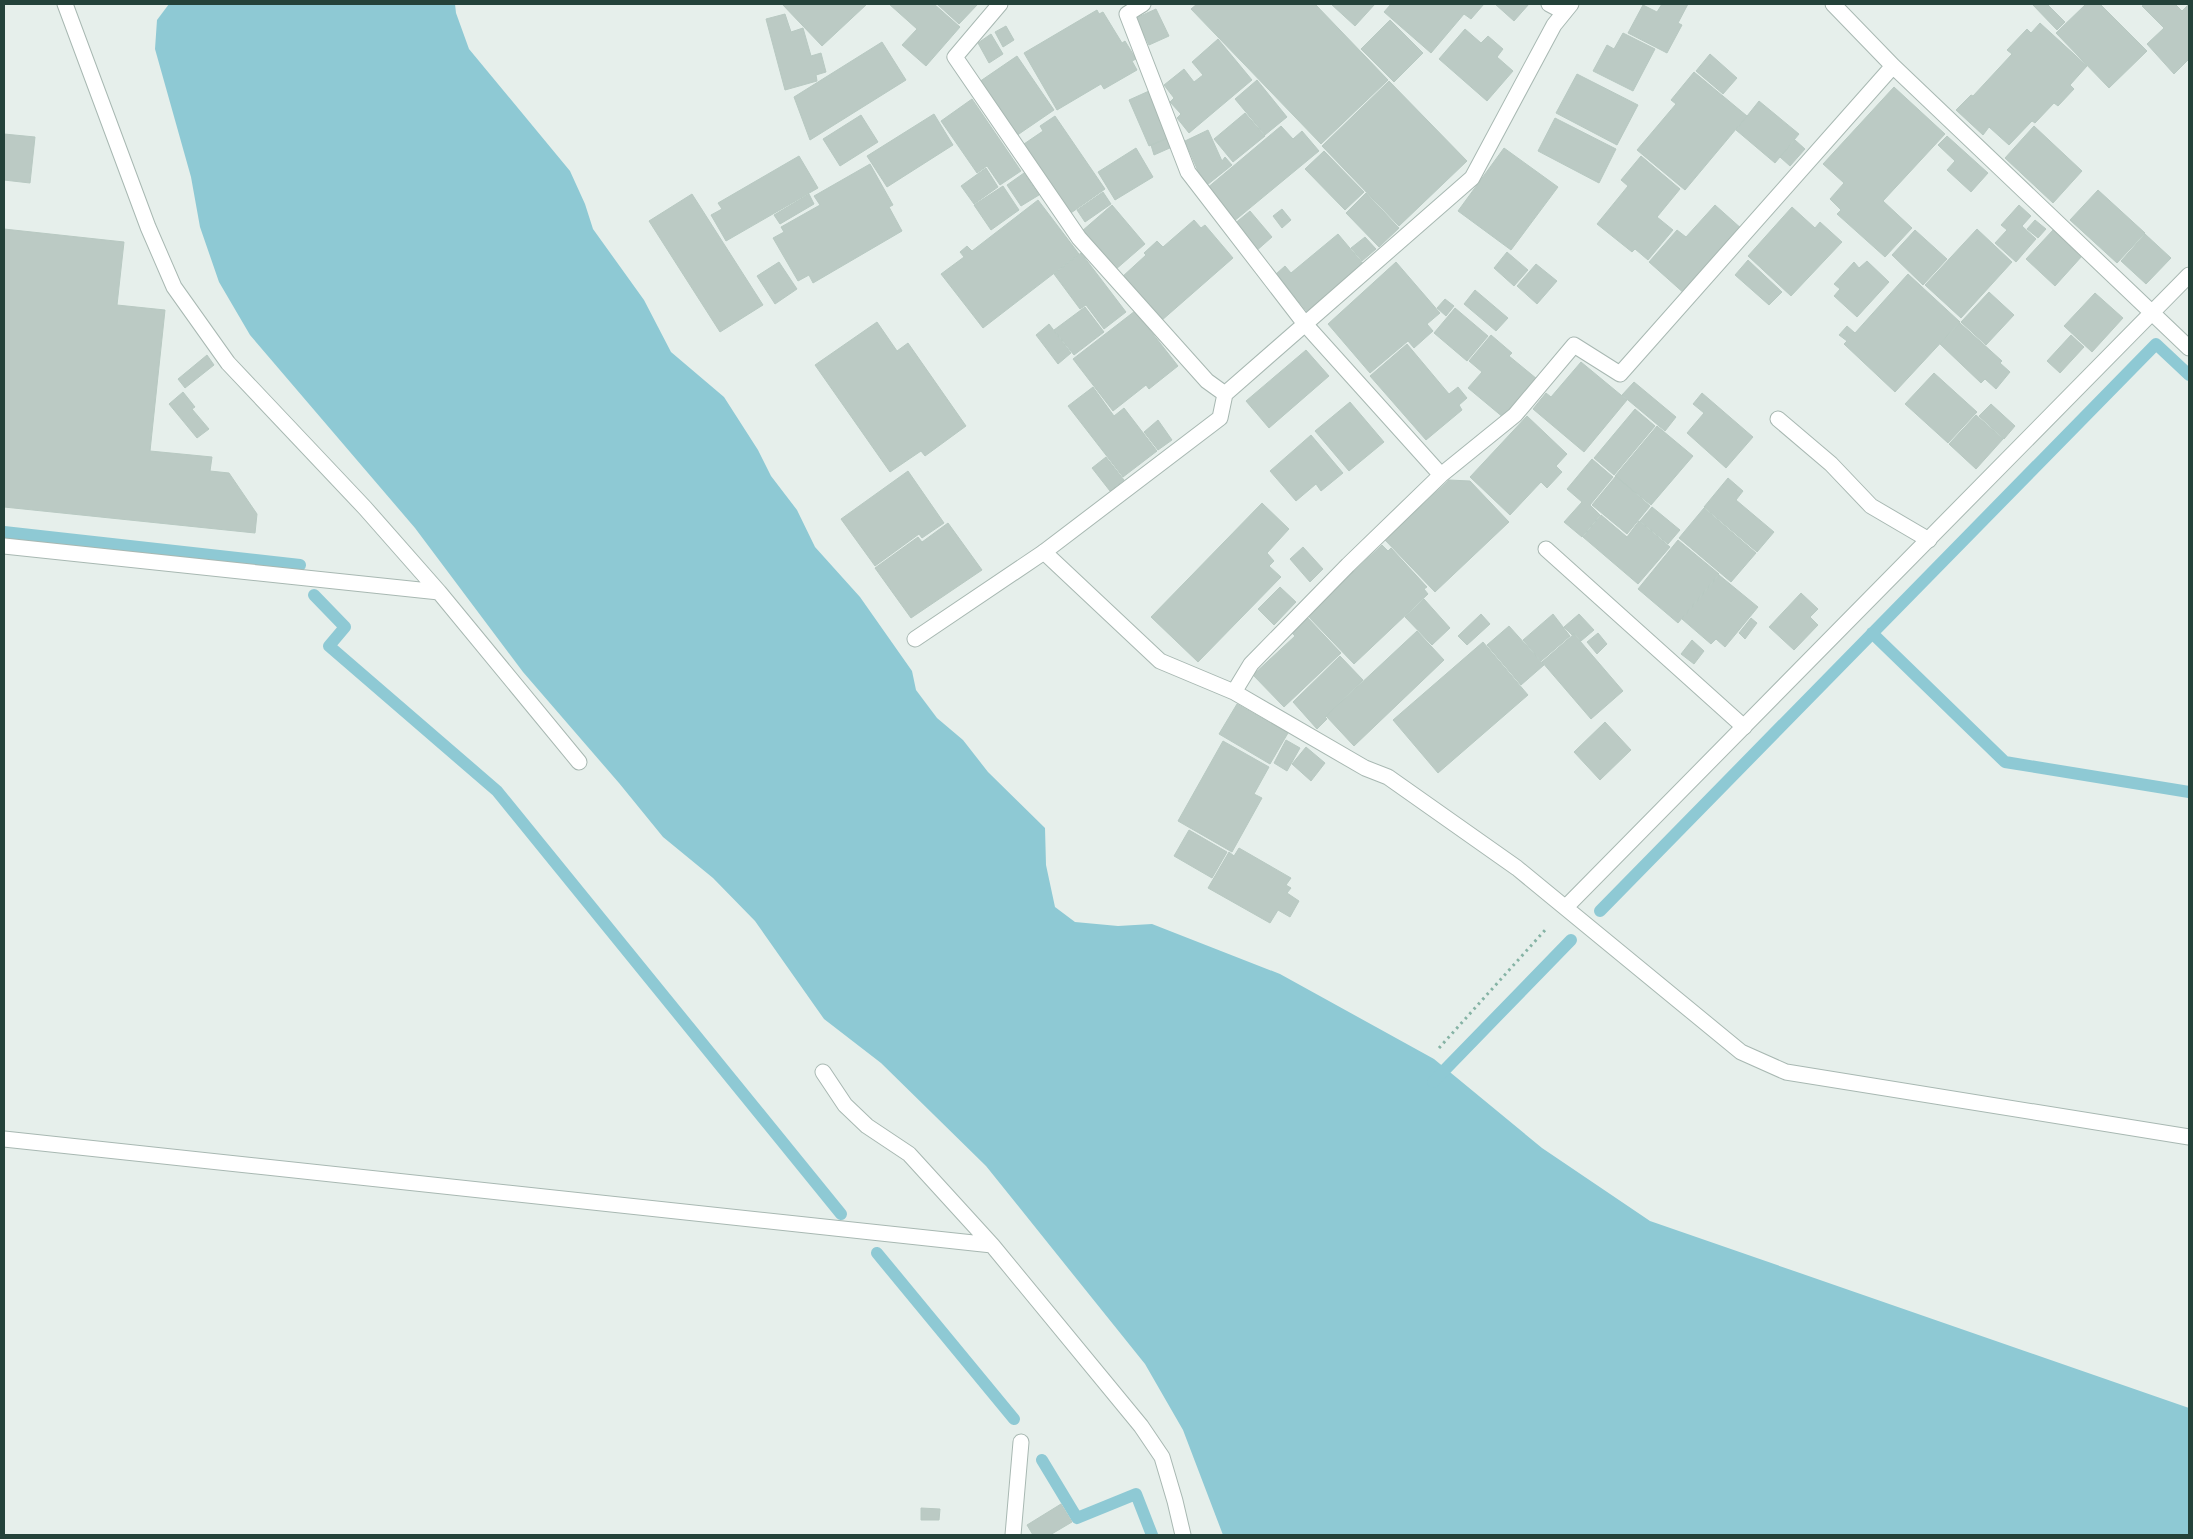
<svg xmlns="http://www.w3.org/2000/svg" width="2193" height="1539" viewBox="0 0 2193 1539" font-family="Raleway,sans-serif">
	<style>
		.water { fill: #8ec9d4 }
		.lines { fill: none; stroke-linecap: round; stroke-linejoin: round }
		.stream { stroke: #8ec9d4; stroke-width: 12 }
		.building { fill: #bbcac4; stroke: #b8c9c2 }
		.lane-casing { stroke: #a8b8b2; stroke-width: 17 }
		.street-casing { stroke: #a8b8b2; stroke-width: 17 }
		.path { stroke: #86b3a5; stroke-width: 3; stroke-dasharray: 2.5 4; stroke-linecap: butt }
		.lane { stroke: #fff; stroke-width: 15 }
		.street { stroke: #fff; stroke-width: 15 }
	</style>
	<rect width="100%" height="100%" fill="#e6efeb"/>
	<!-- water -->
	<path class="water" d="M169,4H455L456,13L469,49L570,171L585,204L593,229L644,300L671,352L724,397L758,450L771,476L797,510L815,547L860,597L912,671L916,690L937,718L963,740L988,772L1045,828L1046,865L1055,907L1075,922L1118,926L1152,924L1280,974L1434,1059L1542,1148L1650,1221L2189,1408V1535H1223L1183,1430L1145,1364L986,1166L881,1063L824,1019L755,921L713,878L663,837L619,783L523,672L415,528L250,335L219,282L200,227L191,177L155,49L157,20Z"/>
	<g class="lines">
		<!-- stream -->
		<path class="stream" d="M4,532L300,565
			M314,595L345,627L329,646L497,791L841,1214
			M1872,633L2005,762L2189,792
			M1600,911L2156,344L2189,375
			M1433,1082L1571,940
			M877,1253L1014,1419
			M1042,1460L1077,1518L1136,1494L1152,1535"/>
	</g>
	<!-- building -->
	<path class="building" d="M782,4H867L822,46Z
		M889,4H934L960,27L926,66L902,45L917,29Z
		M937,4H978L959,24Z
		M1197,4H1315L1388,80L1321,144L1191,9Z
		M1331,4H1375L1355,26Z
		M1391,4H1484L1471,19L1464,14L1431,53L1384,12Z
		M1495,4H1529L1514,21Z
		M1662,4H1688L1678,23L1682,25L1667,53L1628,33L1643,5L1657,12Z
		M2032,4H2047L2065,22L2057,30Z
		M2086,4H2100L2147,51L2109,88L2056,33Z
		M2145,4H2175L2182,11L2189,4V59L2174,74L2147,44L2164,28L2142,6Z
		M1156,9L1169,36L1149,45L1136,18Z
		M1097,10L1099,14L1103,12L1122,43L1125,41L1136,59L1132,61L1137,70L1104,89L1101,84L1057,110L1024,53Z
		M785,14L791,32L803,28L811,56L821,53L826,72L816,75L817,81L785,90L766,19Z
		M1390,20L1423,53L1394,82L1361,49Z
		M2040,23L2087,66L2070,85L2074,89L2058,106L2054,103L2035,123L2032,121L2009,145L1989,127L1983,135L1956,110L1971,95L1973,96L2012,54L2007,50L2027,29L2031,33Z
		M1006,26L1014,40L1003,47L995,32Z
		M1465,29L1481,43L1488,36L1503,49L1497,57L1513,71L1487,101L1439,59Z
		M1623,33L1655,49L1633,91L1593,71L1607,45L1614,49Z
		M991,34L1003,54L989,63L978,43Z
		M1218,39L1252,80L1189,133L1177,118L1181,114L1170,102L1174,98L1164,85L1184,69L1194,82L1203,75L1192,62Z
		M882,42L906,80L810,140L794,97Z
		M1710,54L1737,78L1723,94L1696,71Z
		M1017,56L1054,110L1016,136L979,82Z
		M1694,72L1747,116L1685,190L1637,150L1676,104L1671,100Z
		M1577,74L1638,105L1617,145L1556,113Z
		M1257,80L1287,117L1265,135L1235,99Z
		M1389,81L1467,161L1399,226L1322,146Z
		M1894,87L1945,134L1883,201L1912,228L1885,257L1837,214L1841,210L1830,199L1844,183L1823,164Z
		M1149,91L1168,138L1149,146L1129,100Z
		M972,99L1021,171L1000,185L987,166L977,173L941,121Z
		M1759,101L1799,134L1775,163L1736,130Z
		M1245,113L1265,136L1233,162L1214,139Z
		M934,114L953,145L887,187L867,156Z
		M861,115L878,142L840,166L823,139Z
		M1055,116L1105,189L1068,215L1021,146L1043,131L1040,126Z
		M1555,118L1616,149L1599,183L1538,151Z
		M1281,126L1293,139L1302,131L1319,151L1233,222L1206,189Z
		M2034,126L2082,171L2053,203L2005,158Z
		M1208,130L1222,161L1225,157L1232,165L1207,185L1201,178L1185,141Z
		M4,134L35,137L30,183L4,180Z
		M1947,136L1988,173L1971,192L1947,170L1955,161L1938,145Z
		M1168,138L1172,147L1154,155L1151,145Z
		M1795,140L1805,149L1790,166L1780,157Z
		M1136,148L1153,177L1115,200L1098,172Z
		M1504,148L1558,187L1511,250L1458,211Z
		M1324,151L1364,192L1345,210L1305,169Z
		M799,156L818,188L726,241L711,215L722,209L718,203Z
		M1641,156L1680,189L1657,217L1673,230L1648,260L1635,249L1632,252L1597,224L1628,186L1621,180Z
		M870,164L893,205L889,207L902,231L813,283L809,275L798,281L773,238L784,232L781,227L820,205L814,196Z
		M986,168L998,187L974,204L961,186Z
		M1024,173L1039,195L1021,206L1007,185Z
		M1003,186L1019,210L991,230L974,205Z
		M2098,190L2145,233L2117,263L2070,220Z
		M1103,192L1111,204L1085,222L1077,210Z
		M1366,193L1399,228L1379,247L1346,213Z
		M692,194L763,305L720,332L649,221Z
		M809,194L814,204L780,224L774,215Z
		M1038,200L1079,254L983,328L941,274L964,257L960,252L967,246L972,251Z
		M1112,205L1145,244L1115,270L1082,231Z
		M1715,205L1743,230L1686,295L1649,262L1677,230L1686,237Z
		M2019,205L2031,216L2022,226L2036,239L2016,262L1995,243L2007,230L2001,225Z
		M1792,207L1815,228L1820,222L1842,242L1791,296L1748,256Z
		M1282,209L1291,220L1282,228L1273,216Z
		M1250,211L1272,237L1255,252L1233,225Z
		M1194,220L1201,228L1205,225L1233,258L1161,321L1122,277L1146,255L1144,253L1157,241L1163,247Z
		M2035,220L2046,229L2038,238L2027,229Z
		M4,229L124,242L117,305L165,310L150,451L212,457L210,471L229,473L257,514L255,533L4,507Z
		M1977,229L2012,262L1961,318L1925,285Z
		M1915,230L1947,259L1923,285L1892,255Z
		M2053,230L2082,256L2055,286L2026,259Z
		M1338,234L1365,266L1309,314L1276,274L1285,266L1291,273Z
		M2145,234L2171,258L2146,284L2121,261Z
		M1365,237L1376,249L1362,261L1351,248Z
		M1507,252L1528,270L1514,286L1494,268Z
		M1081,253L1126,312L1104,329L1086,305L1080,309L1054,274Z
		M1748,260L1782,292L1769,305L1735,275Z
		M1867,261L1889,282L1857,317L1834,296L1840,289L1834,284L1854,262L1859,268Z
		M779,262L797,289L775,304L757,276Z
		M1396,262L1440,313L1427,324L1433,331L1414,348L1408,341L1370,373L1328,324Z
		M1536,264L1557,281L1537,304L1517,286Z
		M1908,274L1960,322L1895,392L1844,344L1847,341L1839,335L1847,326L1855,333Z
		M1475,290L1508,318L1496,331L1464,304Z
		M1989,292L2014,315L1986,345L1961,322Z
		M2095,293L2123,318L2092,352L2064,326Z
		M1445,299L1454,306L1446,316L1437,308Z
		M1085,307L1104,332L1074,355L1054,330Z
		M1455,308L1488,336L1467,361L1434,333Z
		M1135,311L1178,366L1149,389L1146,385L1113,411L1073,359Z
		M877,322L897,351L908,343L966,426L925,456L921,451L890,472L815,365Z
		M1960,323L2002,361L2000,363L2010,372L1996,389L1985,379L1981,383L1940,344Z
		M1049,324L1071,353L1058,364L1036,335Z
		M1491,335L1512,353L1509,356L1537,379L1504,418L1468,388L1482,372L1469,361Z
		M2071,335L2084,347L2060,373L2047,361Z
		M1407,344L1449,394L1458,387L1467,398L1459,405L1462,410L1426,440L1370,376Z
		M1306,350L1329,376L1269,428L1246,401Z
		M207,355L214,365L185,388L178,379Z
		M1581,362L1627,400L1584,452L1533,409L1546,393L1551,397Z
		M1934,373L1977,412L1948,443L1905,404Z
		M1634,382L1676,417L1665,431L1622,395Z
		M1093,387L1114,416L1124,408L1157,451L1123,477L1068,406Z
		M183,392L195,407L192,409L209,429L197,438L169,404Z
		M1702,393L1753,437L1726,468L1687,433L1704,413L1693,404Z
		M1350,402L1384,442L1349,471L1315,431Z
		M1991,404L2015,426L2004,439L1979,416Z
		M1635,409L1655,426L1614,475L1594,458Z
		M1976,415L2003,439L1976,469L1949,444Z
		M1527,416L1567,454L1556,466L1562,472L1547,488L1541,482L1510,515L1470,477Z
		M1158,420L1172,440L1158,450L1144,432Z
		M1657,426L1693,456L1651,505L1615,476Z
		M1311,435L1343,473L1321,491L1316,484L1296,501L1270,471Z
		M1106,457L1124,480L1110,491L1092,468Z
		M1592,459L1613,477L1590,505L1600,515L1582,537L1564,522L1582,502L1567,489Z
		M908,471L944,523L922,538L919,534L875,566L841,519Z
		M1616,476L1650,506L1627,534L1592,505Z
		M1728,478L1743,491L1736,500L1774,532L1757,552L1704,507Z
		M1449,480L1470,481L1509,522L1435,592L1385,540Z
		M1262,503L1289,529L1267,553L1274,561L1269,566L1281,577L1198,662L1151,617Z
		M1652,507L1680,530L1668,544L1640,521Z
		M1704,508L1756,553L1731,582L1679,538Z
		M1601,515L1627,537L1639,521L1670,547L1638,584L1583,537Z
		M948,523L982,570L911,618L875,568L918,537L922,542Z
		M1678,540L1719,574L1678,623L1638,589Z
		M1382,545L1388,551L1391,548L1427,587L1424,589L1428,594L1354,664L1307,615Z
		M1303,547L1323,569L1310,582L1290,559Z
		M1719,575L1758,607L1725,647L1716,639L1711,644L1682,619Z
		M1280,587L1296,602L1274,625L1258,609Z
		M1801,593L1818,609L1810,617L1818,625L1794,650L1769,627Z
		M1424,599L1450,628L1432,645L1405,617Z
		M1481,614L1490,624L1467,645L1458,636Z
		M1553,614L1570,636L1541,661L1523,640Z
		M1579,614L1594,630L1581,641L1574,633L1572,635L1564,627Z
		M1306,616L1341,653L1284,707L1253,675L1295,636L1290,631Z
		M1751,618L1757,623L1745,639L1739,633Z
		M1509,626L1544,665L1521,685L1487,645Z
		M1417,631L1444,660L1354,746L1326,716Z
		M1598,633L1607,644L1597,654L1587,642Z
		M1574,634L1623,691L1591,719L1542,662Z
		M1692,640L1704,651L1694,664L1681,654Z
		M1483,642L1528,695L1438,773L1393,720Z
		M1340,656L1363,680L1325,717L1327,719L1317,729L1293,702Z
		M1237,704L1288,733L1270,764L1219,734Z
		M1605,722L1631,750L1600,780L1574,752Z
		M1286,740L1300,748L1287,771L1274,763Z
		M1223,741L1269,767L1254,794L1262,798L1232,852L1178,821Z
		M1306,747L1325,763L1311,781L1292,764Z
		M1189,830L1227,852L1212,878L1174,856Z
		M1239,848L1291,878L1286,885L1291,888L1287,893L1299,901L1290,917L1278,910L1270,923L1208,888L1229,852L1234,856Z
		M1061,1504L1072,1522L1050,1535H1033L1027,1525Z
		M921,1508L940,1509L939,1520H921Z"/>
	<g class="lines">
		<!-- lane casing -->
		<g class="lane-casing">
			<path id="lane" d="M1549,4L1564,12
				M1778,419L1831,464L1871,506L1929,540
				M1546,549L1744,727
				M915,639L1044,552
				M1013,1535L1021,1442"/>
		</g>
		<!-- street casing -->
		<g class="street-casing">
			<path id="street" d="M65,4L148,227L174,287L228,363L365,508L439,592L579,762
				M1000,4L955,57L1079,238L1207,381L1225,394
				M1143,4L1127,14L1188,172L1305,324L1441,475L1348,565L1251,664L1234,692
				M1571,4L1554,25L1472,178L1225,394L1220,418L1044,552L1160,661L1234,692L1365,768L1388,777L1517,868L1741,1052L1786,1072L2189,1137
				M1833,4L1893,66
				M1441,475L1515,415L1574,345L1620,374L1893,66L2189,348
				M4,546L439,592
				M1566,907L2189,275
				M823,1072L845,1105L867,1126L909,1154L992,1245L1141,1426L1162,1457L1175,1501L1183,1535
				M4,1139L992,1245"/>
		</g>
		<!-- path -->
		<path class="path" d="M1439,1048L1546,929"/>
		<!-- lane -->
		<use href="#lane" class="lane"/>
		<!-- street -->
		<use href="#street" class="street"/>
	</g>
	<!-- border -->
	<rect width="2193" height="1539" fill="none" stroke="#24423a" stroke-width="10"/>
</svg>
